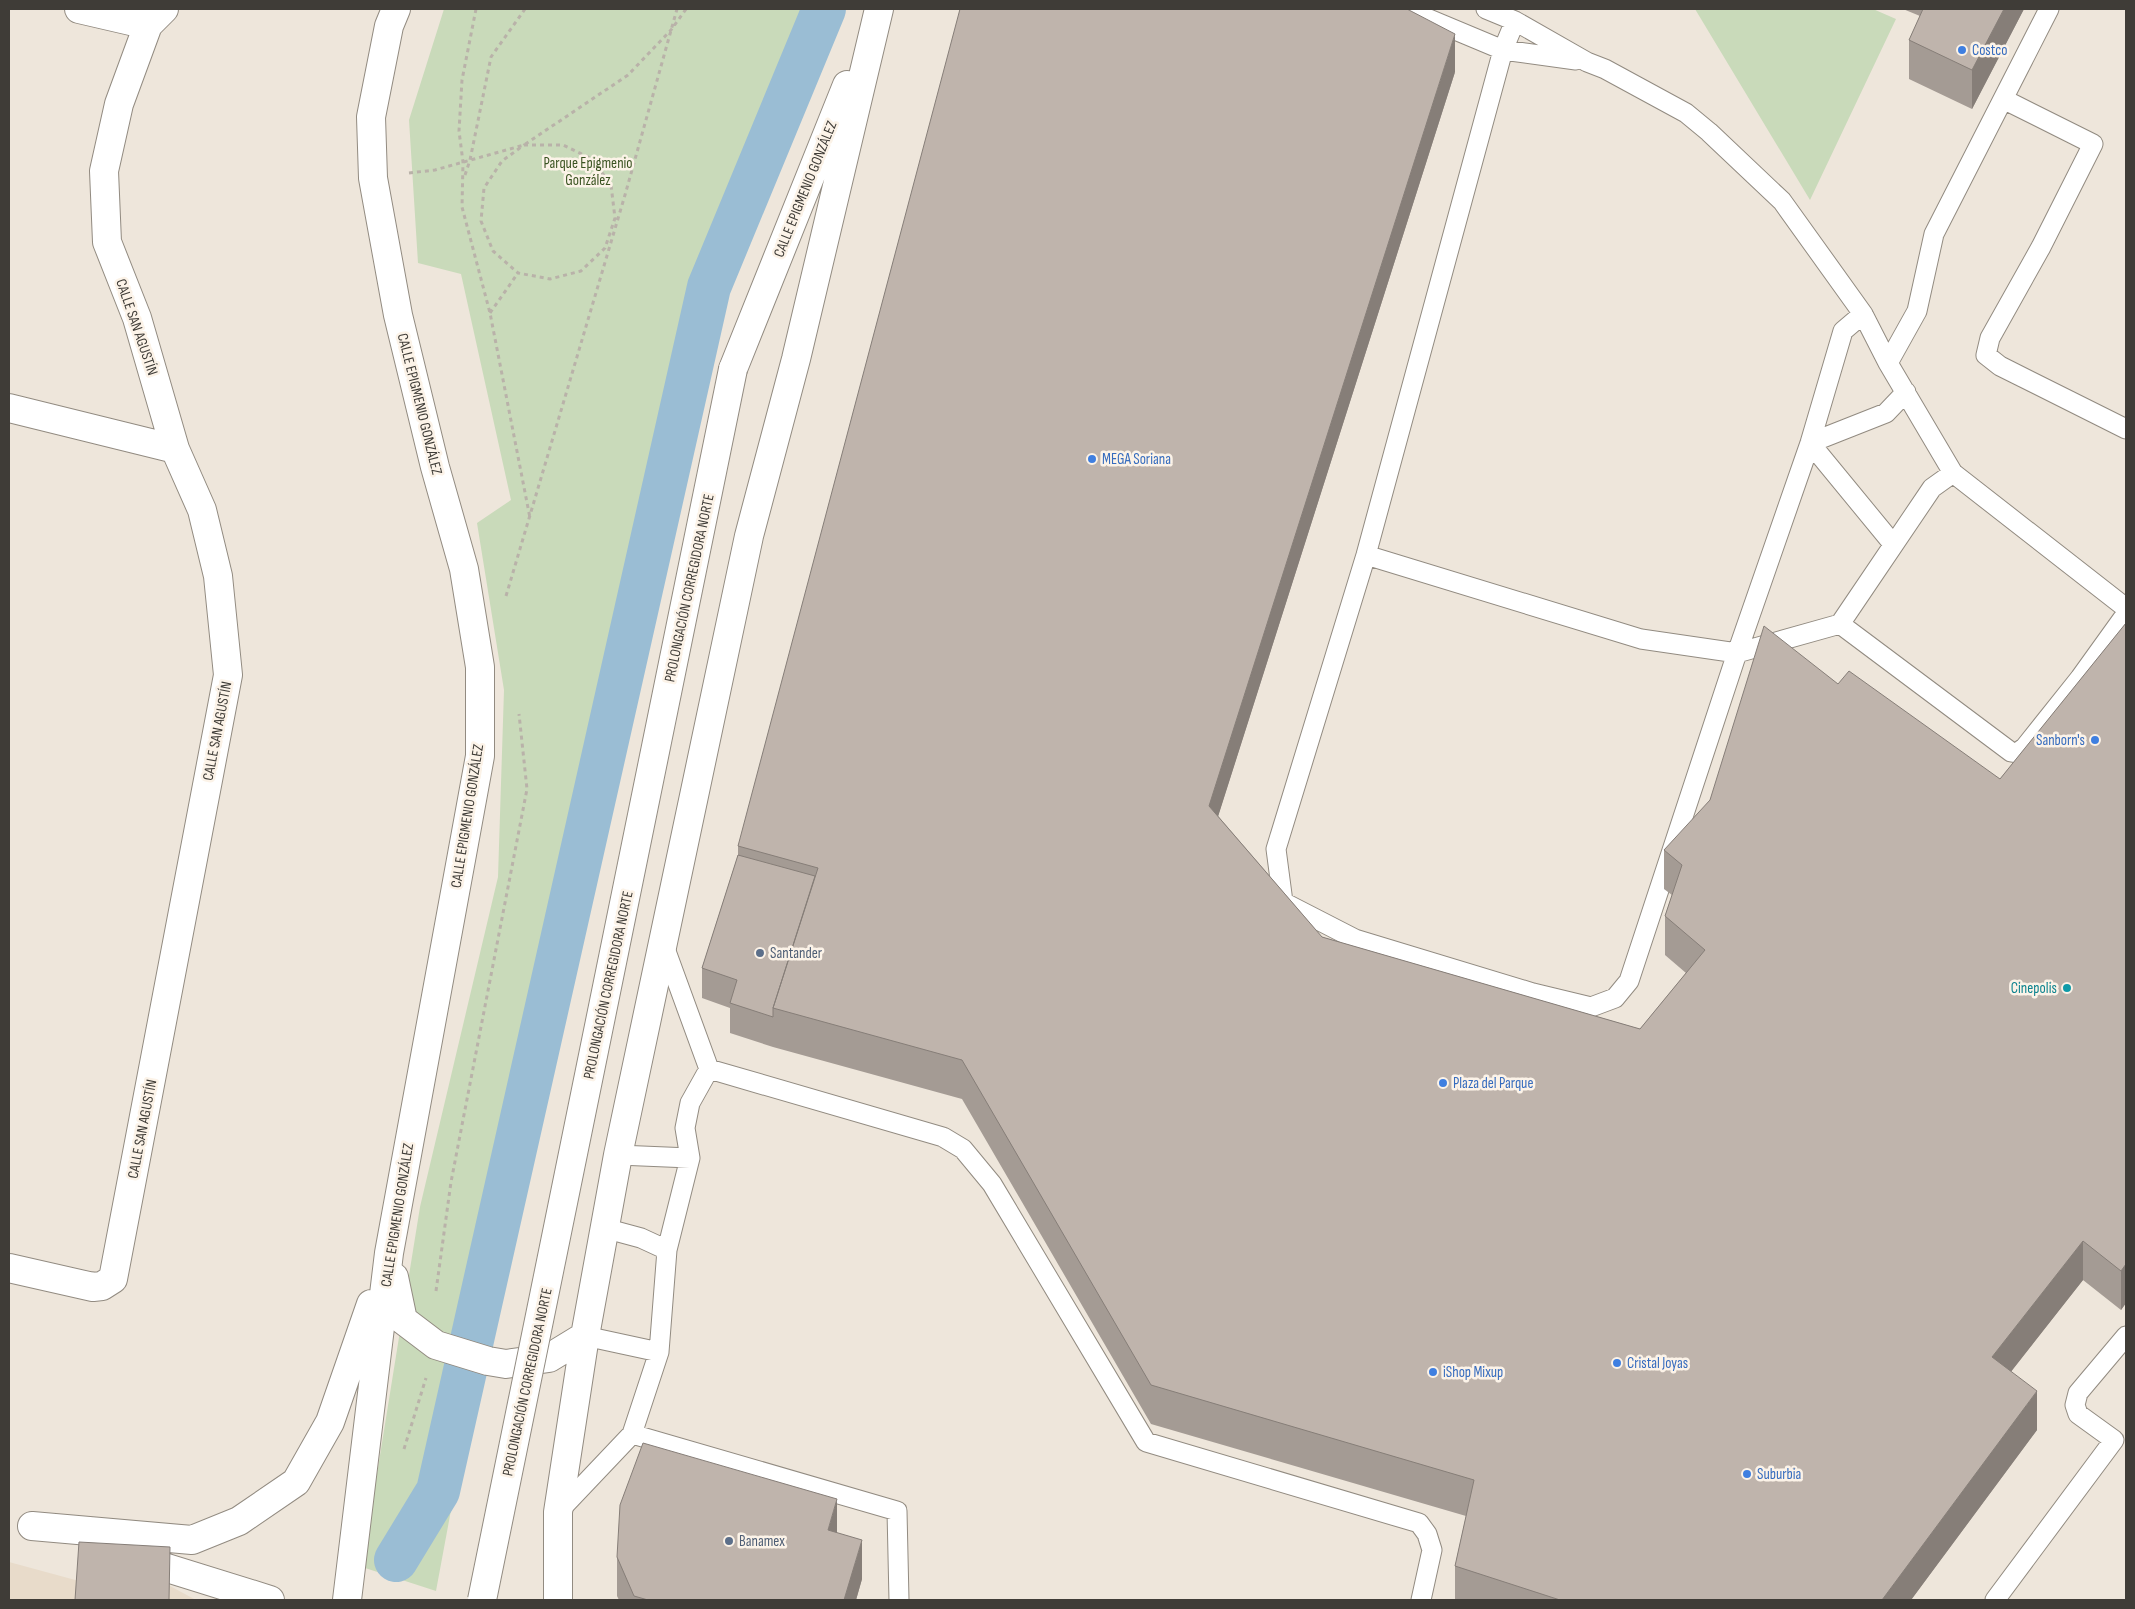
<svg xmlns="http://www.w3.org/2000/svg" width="2135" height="1609" viewBox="0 0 2135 1609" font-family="'Sofia Sans Condensed',sans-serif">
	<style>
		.built { fill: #e8dbca }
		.green { fill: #c9daba }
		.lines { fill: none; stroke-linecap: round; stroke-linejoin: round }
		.canal { stroke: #9abdd4; stroke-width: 44 }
		.lane-casing { stroke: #928b81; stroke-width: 21 }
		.street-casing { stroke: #928b81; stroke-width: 30 }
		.secondary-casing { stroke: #928b81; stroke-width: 30 }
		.path { stroke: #b9b2a9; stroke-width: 3; stroke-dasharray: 4 4; stroke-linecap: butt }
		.lane { stroke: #fff; stroke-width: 19 }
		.street { stroke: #fff; stroke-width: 28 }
		.secondary { stroke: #fff; stroke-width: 28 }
		.secondary-bridge-casing { stroke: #928b81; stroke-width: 30; stroke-linecap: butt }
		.secondary-bridge { stroke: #fff; stroke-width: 28 }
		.wall { fill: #a49b94 }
		.shaded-wall { fill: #867e78 }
		.building { fill: #bfb4ac; stroke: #867e78 }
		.shop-dot { fill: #3f7fe0; stroke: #fcf3e8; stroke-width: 2 }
		.service-dot { fill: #5c6f8a; stroke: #fcf3e8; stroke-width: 2 }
		.culture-dot { fill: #0f9aa8; stroke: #fcf3e8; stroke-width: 2 }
		.labels { text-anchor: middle; stroke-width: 5; stroke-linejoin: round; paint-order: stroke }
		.shop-label { font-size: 15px; fill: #366cbe; stroke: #fcf3e8; text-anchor: start }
		.park-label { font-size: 15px; fill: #3a5321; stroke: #fcf3e8 }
		.street-label { font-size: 15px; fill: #3f3c37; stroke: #fcf3e8 }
		.service-label { font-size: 15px; fill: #4e5e75; stroke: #fcf3e8; text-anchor: start }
		.culture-label { font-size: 15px; fill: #0d838f; stroke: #fcf3e8; text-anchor: end }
	</style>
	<rect width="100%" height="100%" fill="#eee6db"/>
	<!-- built -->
	<path class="built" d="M9,1562L79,1581L170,1586L196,1600H9Z"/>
	<!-- green -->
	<path class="green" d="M444,9H834L764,209L710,281L561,917L436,1591L362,1567L420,1207L498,877L504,690L477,523L511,500L461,274L418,263L409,120Z
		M1695,9H1873L1896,19L1810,200Z"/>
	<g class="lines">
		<!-- canal -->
		<path class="canal" d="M396,1560L438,1491L709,287L824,9"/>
		<!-- lane casing -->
		<g class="lane-casing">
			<path id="lane" d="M1405,9L1503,50L1576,60
				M1486,9L1515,21L1587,62L1605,69L1686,113L1709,132L1782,201L1863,314L1888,363L1953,473L2126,608
				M1515,21L1503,50L1366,555L1276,849L1283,902L1355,939L1533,993L1591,1007L1615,998L1629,981L1737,653L1810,443L1843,331L1863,314
				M2003,99L2093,144L2041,247L1990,338L1986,355L2000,366L2126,429
				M1888,363L1917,311L1934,234L2049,9
				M1893,544L1810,443L1886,413L1906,392
				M1366,555L1641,639L1737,653L1840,624L1932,488L1953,473
				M1840,624L2011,752L2017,753L2025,747L2080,678L2126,614
				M709,1069L943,1137L963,1149L992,1184L1146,1442L1419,1523L1427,1534L1432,1550L1421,1600
				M618,1155L690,1158
				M604,1228L641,1238L667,1250
				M585,1336L659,1352
				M632,1434L897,1511L899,1600
				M558,1512L632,1434L659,1352L667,1250L690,1158L685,1128L690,1103L709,1069L663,943
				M1995,1600L2114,1440L2078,1414L2075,1405L2078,1393L2126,1336"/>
		</g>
		<!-- street casing -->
		<g class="street-casing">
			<path id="street" d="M79,9L148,25
				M9,408L175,449
				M9,1268L93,1287L102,1286L113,1279L228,675L218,576L202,510L175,449L137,318L107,242L104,171L119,104L148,25L164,9"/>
		</g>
		<!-- secondary casing -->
		<g class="secondary-casing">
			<path id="secondary" d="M733,369L847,85
				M394,1277L403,1320L436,1345L488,1361L506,1364L549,1358L585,1336
				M32,1526L192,1540L239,1521L296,1482L330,1422L371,1304
				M135,1558L270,1600
				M347,1600L389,1253L480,756V667L464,569L435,467L398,315L373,178L371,117L389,26L396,9
				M558,1600V1512L585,1336L618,1155L749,536L796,359L879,9"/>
		</g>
		<!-- path -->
		<path class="path" d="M476,9L462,80L459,131L463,162L462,207L490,313L530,518
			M524,145H563L592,159L611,185L615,218L605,248L581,271L550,279L518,273L493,251L481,221L484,188L502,161Z
			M409,173L435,170L524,145L628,75L671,30L686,9
			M465,175L470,160L491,57L525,9
			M490,313L518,273
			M506,596L625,195L677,9
			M436,1291L451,1182L527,789L519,714
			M404,1449L426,1378"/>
		<!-- lane -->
		<use href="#lane" class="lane"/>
		<!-- street -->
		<use href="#street" class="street"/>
		<!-- secondary -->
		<use href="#secondary" class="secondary"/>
		<!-- secondary-bridge casing -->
		<g class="secondary-bridge-casing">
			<path id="secondary-bridge" d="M482,1600L733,369"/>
		</g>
		<!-- secondary-bridge -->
		<use href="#secondary-bridge" class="secondary-bridge"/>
	</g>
	<!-- wall -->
	<path class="wall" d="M1903,9H2024L1972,109L1909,79V40L1920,16Z
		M1455,72L1218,816L1322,937L1640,1029L1686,973L1665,955V916L1672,895L1664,889V850L1838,684L2000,779L2126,623V1303L2121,1310L2083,1280L2011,1371L2037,1430L1911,1600H1455V1566L1466,1516L1151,1424L962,1099L773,1047L730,1033V1008L702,998V968L738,855V846Z
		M837,1533L862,1579L856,1600H619L617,1596V1557Z"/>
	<!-- shaded-wall -->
	<path class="shaded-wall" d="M2004,9H2024L1972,109V70Z
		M1455,34V72L1209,845V806Z
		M2083,1241V1280L1992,1396V1357Z
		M2126,1264V1303L2121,1310V1271Z
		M2037,1391V1430L1911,1600H1882Z
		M837,1499V1538L828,1530Z
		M862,1540V1579L856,1600H844Z"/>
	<!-- building -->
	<path class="building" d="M960,9H1407L1455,34L1209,806L1322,937L1640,1029L1705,950L1665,916L1682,865L1664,850L1710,800L1764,626L1838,684L1849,671L2000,779L2126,623V1264L2121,1271L2083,1241L1992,1357L2037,1391L1882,1600H1560L1455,1566L1474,1480L1151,1385L962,1060L773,1008L818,868L738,846Z
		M1923,9H2004L1972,70L1909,40Z
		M738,855L815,876L773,1008V1017L730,1003L737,980L702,968Z
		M643,1443L837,1499L828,1530L862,1540L844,1600H648L634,1596L617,1557L620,1505Z
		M79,1542L170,1547L169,1600H75Z"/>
	<!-- markers -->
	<g class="shop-dot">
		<circle cx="1962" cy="50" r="5"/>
		<circle cx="1092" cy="459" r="5"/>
		<circle cx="2095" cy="740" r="5"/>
		<circle cx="1443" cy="1083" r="5"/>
		<circle cx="1617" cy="1363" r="5"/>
		<circle cx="1433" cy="1372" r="5"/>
		<circle cx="1747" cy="1474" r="5"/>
	</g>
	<g class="service-dot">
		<circle cx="760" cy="953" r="5"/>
		<circle cx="729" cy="1541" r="5"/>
	</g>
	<circle class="culture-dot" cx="2067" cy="988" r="5"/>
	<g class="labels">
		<!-- shop labels -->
		<g class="shop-label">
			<text x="1972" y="55">Costco</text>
			<text x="1102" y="464">MEGA Soriana</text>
			<text x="2085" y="745" text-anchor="end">Sanborn's</text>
			<text x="1453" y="1088">Plaza del Parque</text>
			<text x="1627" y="1368">Cristal Joyas</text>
			<text x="1443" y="1377">iShop Mixup</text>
			<text x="1757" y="1479">Suburbia</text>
		</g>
		<!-- park labels -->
		<g class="park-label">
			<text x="588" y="168">Parque Epigmenio<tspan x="588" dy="17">González</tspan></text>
		</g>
		<!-- street labels -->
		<g class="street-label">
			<text transform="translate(805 189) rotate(-68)" y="5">CALLE EPIGMENIO GONZÁLEZ</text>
			<text transform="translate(137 327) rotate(71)" y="5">CALLE SAN AGUSTÍN</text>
			<text transform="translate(420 404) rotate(76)" y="5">CALLE EPIGMENIO GONZÁLEZ</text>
			<text transform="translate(689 588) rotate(-78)" y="5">PROLONGACIÓN CORREGIDORA NORTE</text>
			<text transform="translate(217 731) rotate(-79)" y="5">CALLE SAN AGUSTÍN</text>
			<text transform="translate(467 816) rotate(-81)" y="5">CALLE EPIGMENIO GONZÁLEZ</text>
			<text transform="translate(608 985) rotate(-78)" y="5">PROLONGACIÓN CORREGIDORA NORTE</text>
			<text transform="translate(142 1129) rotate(-79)" y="5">CALLE SAN AGUSTÍN</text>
			<text transform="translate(397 1215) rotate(-81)" y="5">CALLE EPIGMENIO GONZÁLEZ</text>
			<text transform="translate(527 1382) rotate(-78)" y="5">PROLONGACIÓN CORREGIDORA NORTE</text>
		</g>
		<!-- service labels -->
		<g class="service-label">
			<text x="770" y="958">Santander</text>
			<text x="739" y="1546">Banamex</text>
		</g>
		<!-- culture labels -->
		<g class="culture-label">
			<text x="2057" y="993">Cinepolis</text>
		</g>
	</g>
	<!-- border -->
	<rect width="2135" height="1609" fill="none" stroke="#3f3c37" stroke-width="20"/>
</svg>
